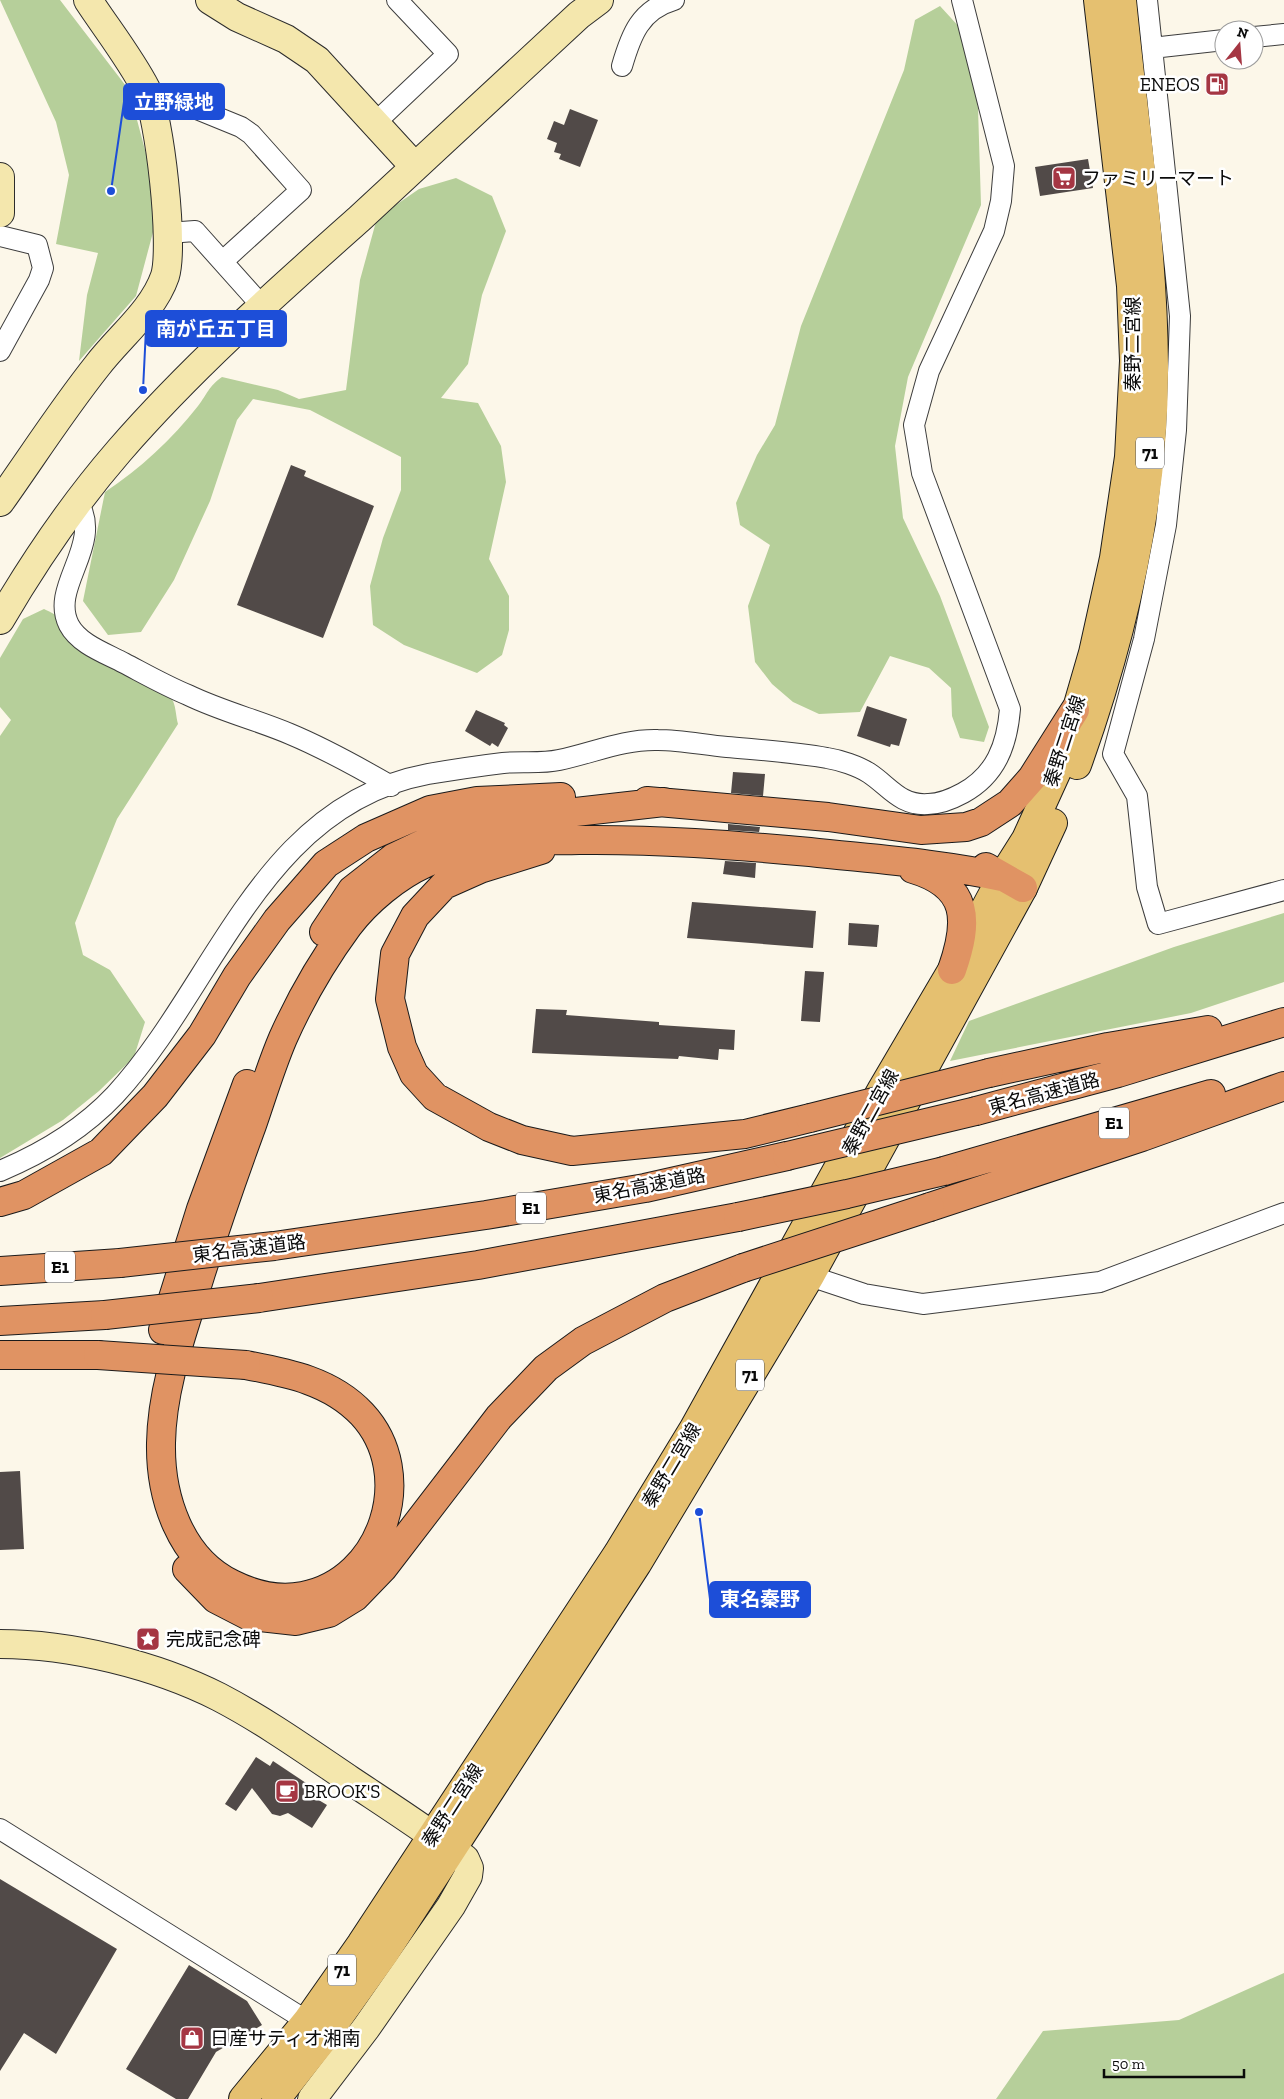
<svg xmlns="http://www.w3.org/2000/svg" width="1284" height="2099" viewBox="0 0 1284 2099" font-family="'Zilla Slab','Noto Sans JP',serif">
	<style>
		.forest { fill: #b6cf9a }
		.building { fill: #514a48 }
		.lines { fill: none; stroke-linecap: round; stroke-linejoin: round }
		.street-casing { stroke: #3d3d3d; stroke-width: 22 }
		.secondary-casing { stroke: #2c2c2c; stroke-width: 30 }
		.primary-casing { stroke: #1b1b1b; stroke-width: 30 }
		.highway-casing { stroke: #1b1b1b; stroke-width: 30 }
		.street { stroke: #fff; stroke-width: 20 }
		.secondary { stroke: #f4e7ad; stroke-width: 28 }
		.primary { stroke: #e5c070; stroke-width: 28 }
		.highway { stroke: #e09363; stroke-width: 28 }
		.highway-bridge-casing { stroke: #1b1b1b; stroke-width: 30; stroke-linecap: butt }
		.highway-bridge { stroke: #e09363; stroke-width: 28 }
		.labels { text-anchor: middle; stroke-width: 5; stroke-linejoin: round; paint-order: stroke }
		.shield { fill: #fff; stroke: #545454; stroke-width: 1 }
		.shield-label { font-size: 18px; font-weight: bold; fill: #0a0a0a }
		.poi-label { font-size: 19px; fill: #0a0a0a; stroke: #fff; text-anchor: start }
		.street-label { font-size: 19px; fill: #0a0a0a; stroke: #fff }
		.leader { fill: none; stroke: #1d4ed8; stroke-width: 2 }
		.callout-dot { fill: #1d4ed8; stroke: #fff; stroke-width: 2 }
		.callout { fill: #1d4ed8; stroke: #1d4ed8; stroke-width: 2 }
		.callout-label { font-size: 20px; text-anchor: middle; font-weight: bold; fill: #fff }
	</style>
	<rect width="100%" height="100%" fill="#fcf7e9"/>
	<!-- forest -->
	<path class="forest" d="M0,0H60L129,90L160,206L136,296L79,361L87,295L98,253L56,244L69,175L56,122Z
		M940,6L962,30L972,65L978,108L981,205L908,377L895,446L903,518L940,596L989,727L984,742L960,738L952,716L951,688L929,668L890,656L860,712L819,714L793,702L772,684L755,662L748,606L770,545L740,525L736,503L757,455L775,425L801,326L904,70L915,20Z
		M456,178L492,196L506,231L482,295L468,364L441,398L478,403L501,446L506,482L489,559L509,596V630L502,655L477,673L404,645L373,625L370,586L383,538L401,490V457L310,410L253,399L237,420L210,501L174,580L141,632L108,635L83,601L105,492C140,469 172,439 198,406C208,393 208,387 222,377L278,390L299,399L346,390L360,280L377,218L419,189Z
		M44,609C68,620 163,680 173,701C176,708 176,717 178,724L117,819L75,923L83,955L110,970L145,1022L134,1057L99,1091L63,1120L0,1158V736L11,720L0,707V658L23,619Z
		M1284,913V982L1191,1013L950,1061L969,1021L1174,947Z
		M1284,1973V2099H996L1043,2031L1179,2020Z"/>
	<!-- building -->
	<path class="building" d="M570,109L598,120L580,167L559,159L561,154L554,152L557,143L547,139L554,121L564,125Z
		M1088,159L1093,188L1040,196L1035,167Z
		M291,465L306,471L304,476L374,506L323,638L237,605Z
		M867,706L907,719L899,746L891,744L890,747L857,736Z
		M476,710L505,723L504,725L508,728L498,747L492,743L490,746L465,731Z
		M733,772L765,774L763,796L731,793Z
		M728,824L760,827L759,832L728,830Z
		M725,861L756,863L755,878L723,874Z
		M692,902L816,911L813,948L687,938Z
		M849,923L879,925L877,947L848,945Z
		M805,971L824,972L820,1022L801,1021Z
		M536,1009L567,1010L566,1015L659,1022V1025L735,1030L734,1050L719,1049L718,1060L679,1056L678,1059L532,1053Z
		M20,1471L24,1549L0,1550V1472Z
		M256,1757L270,1766L273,1761L321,1793L317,1799L327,1805L312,1828L288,1813L280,1816L272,1814L252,1788L236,1811L225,1804Z
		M0,1879L117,1949L56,2054L24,2033L0,2071Z
		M189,1965L247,2001L262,2025L216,2052L188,2099H176L126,2069Z"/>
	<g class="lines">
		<!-- street casing -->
		<g class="street-casing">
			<path id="street" d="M1147,0L1180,316L1176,430L1166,525L1144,639L1113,754L1137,796L1147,887L1158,924L1284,890
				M1254,37L1284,34
				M1152,48L1224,40
				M622,66C631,35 640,10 674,0
				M154,110L192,107L241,127L251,134L301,190L223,261
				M376,122L448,54L397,0
				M168,233L195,231L262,306
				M0,236L37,245L43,268L39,280L0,351
				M78,502C104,546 49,586 69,625C79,644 105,653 124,663C145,674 166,686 188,695C221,711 257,720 290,734C326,749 358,767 391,786
				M0,1171C43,1153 83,1129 115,1095C216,986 261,805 428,774C452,770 478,766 503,763C521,761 541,764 559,760C593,753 623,739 658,740C681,740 704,745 727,747C760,750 794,752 827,758C840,760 858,766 869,773C889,786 900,806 928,804C941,804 952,799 963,793C996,775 1007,745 1010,709L922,473L914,425L929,371L994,231L1001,201L1004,166L962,0
				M810,1276L864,1294L923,1304L1100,1282L1284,1213
				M0,1829L307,2021"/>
		</g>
		<!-- secondary casing -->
		<g class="secondary-casing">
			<path id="secondary" d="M210,0L237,17L286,39L317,60L415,167
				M0,177V213
				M0,502C32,457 62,410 97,366C119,337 153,311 165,276C174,246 160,117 146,89C130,58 107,29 88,0
				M0,620C35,560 74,503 119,451C192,367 276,293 359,219C433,151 505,83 579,15L599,0
				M0,1644C70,1644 156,1665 219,1697C265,1721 307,1751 350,1780C389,1806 428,1831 465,1859L469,1868L468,1876L451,1906L366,2028L312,2099"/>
		</g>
		<!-- primary casing -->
		<g class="primary-casing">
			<path id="primary" d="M1077,765C1123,637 1155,502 1154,365C1153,243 1134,121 1122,0
				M243,2099L307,2021L361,1944L618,1553L694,1428L882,1089L952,970L1002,877L1026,839L1062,760L1093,653L1114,558L1129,457L1134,361L1131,286L1098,0
				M276,2099L321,2042L386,1951L637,1564L810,1276L1023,888L1053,823"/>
		</g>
		<!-- highway casing -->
		<g class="highway-casing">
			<path id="highway" d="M647,801L828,817L921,830L966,827L981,822L1010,803L1032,778L1075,710
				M541,850L480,869L444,885L415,916L395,954L390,999L402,1047L414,1074L435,1097L489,1127L522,1140L572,1151L745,1134L810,1118
				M986,867L1023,888
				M913,869C970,886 969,921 952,970
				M324,932L352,890L393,858L435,838L473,825L496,821L664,802
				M989,1073L1108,1047L1208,1030
				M976,1111L1118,1073L1284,1022
				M944,1171L1211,1094
				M0,1202L24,1195L101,1152L155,1096L202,1035L237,976L277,920L326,864L366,838L430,810L477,801L561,797
				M930,1207L1142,1137L1284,1086
				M274,1246L486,1215L645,1188L787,1156
				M0,1271L120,1263
				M259,1298L478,1265L738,1217
				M0,1321L105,1315
				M163,1330L201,1209L247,1084
				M0,1355H98
				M246,1365C288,1373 331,1381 362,1414C418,1474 383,1581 303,1596C277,1601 254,1595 232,1584C180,1559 160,1497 161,1443C162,1384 184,1329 201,1273C217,1223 234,1174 252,1125C262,1096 271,1066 283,1038C300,1000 323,960 348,926C367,901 397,876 426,863C437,858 449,852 460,848C497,837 541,841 579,840C656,839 733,845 810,852C874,859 938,863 1002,877
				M187,1569L216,1599L249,1616L296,1621L329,1613L355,1597L383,1568L499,1417L546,1368L583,1341L665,1298L743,1268"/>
		</g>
		<!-- street -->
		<use href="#street" class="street"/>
		<!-- secondary -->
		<use href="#secondary" class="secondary"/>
		<!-- primary -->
		<use href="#primary" class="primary"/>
		<!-- highway -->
		<use href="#highway" class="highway"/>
		<!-- highway-bridge casing -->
		<g class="highway-bridge-casing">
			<path id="highway-bridge" d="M810,1118L989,1073
				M787,1156L976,1111
				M738,1217L847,1194L944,1171
				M120,1263L274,1246
				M743,1268L930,1207
				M105,1315L259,1298
				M98,1355L246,1365"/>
		</g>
		<!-- highway-bridge -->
		<use href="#highway-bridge" class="highway-bridge"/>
	</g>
	<!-- icons -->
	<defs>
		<g id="fuel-square" transform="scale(1.25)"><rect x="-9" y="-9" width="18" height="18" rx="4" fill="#a53643" stroke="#fff"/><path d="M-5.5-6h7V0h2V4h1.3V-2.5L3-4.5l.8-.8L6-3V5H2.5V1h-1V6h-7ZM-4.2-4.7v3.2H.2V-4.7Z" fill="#fff"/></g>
		<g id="supermarket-square" transform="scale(1.25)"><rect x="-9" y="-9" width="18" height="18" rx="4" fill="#a53643" stroke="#fff"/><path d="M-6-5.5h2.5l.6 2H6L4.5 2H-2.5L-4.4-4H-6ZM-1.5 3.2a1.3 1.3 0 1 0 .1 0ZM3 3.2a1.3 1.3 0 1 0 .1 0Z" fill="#fff"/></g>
		<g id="sight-square" transform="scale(1.25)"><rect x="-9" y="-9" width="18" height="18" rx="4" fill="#a53643" stroke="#fff"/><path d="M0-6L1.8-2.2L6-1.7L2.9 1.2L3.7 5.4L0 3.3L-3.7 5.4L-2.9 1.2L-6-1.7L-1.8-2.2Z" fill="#fff"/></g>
		<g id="cafe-square" transform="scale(1.25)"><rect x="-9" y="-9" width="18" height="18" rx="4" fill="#a53643" stroke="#fff"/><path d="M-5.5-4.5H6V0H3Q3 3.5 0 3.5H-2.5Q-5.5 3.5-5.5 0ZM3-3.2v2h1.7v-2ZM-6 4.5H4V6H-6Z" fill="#fff"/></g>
		<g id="shop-square" transform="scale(1.25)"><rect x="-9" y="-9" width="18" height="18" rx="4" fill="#a53643" stroke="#fff"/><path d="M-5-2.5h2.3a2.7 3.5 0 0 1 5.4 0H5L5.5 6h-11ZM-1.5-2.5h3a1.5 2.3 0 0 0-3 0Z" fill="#fff"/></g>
	</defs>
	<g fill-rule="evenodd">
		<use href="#fuel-square" x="1217" y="84"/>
		<use href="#supermarket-square" x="1064" y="178"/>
		<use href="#sight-square" x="148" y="1639"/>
		<use href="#cafe-square" x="287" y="1791"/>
		<use href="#shop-square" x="192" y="2038"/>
	</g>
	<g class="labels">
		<!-- shield labels -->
		<g class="shield">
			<rect x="1136" y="437.5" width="28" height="31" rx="4"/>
			<rect x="1099" y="1107.5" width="30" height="31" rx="4"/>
			<rect x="516" y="1192.5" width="30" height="31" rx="4"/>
			<rect x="45" y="1251.5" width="30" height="31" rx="4"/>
			<rect x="736" y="1359.5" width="28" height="31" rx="4"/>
			<rect x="328" y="1954.5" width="28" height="31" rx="4"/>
		</g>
		<g class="shield-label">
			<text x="1150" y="459">71</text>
			<text x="1114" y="1129">E1</text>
			<text x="531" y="1214">E1</text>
			<text x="60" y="1273">E1</text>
			<text x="750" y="1381">71</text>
			<text x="342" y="1976">71</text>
		</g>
		<!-- poi labels -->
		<g class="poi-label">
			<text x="1200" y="91" text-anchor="end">ENEOS</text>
			<text x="1082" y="185">ファミリーマート</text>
			<text x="166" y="1646">完成記念碑</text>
			<text x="304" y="1798">BROOK'S</text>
			<text x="210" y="2045">日産サティオ湘南</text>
		</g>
		<!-- street labels -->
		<g class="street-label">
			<text transform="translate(1132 344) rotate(-90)" y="7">秦野二宮線</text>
			<text transform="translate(1064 741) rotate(-72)" y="7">秦野二宮線</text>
			<text transform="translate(1044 1093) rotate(-15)" y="7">東名高速道路</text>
			<text transform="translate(870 1112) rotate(-61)" y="7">秦野二宮線</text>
			<text transform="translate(649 1185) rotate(-11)" y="7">東名高速道路</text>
			<text transform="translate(249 1248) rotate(-7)" y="7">東名高速道路</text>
			<text transform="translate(671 1465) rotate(-59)" y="7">秦野二宮線</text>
			<text transform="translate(452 1805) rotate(-57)" y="7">秦野二宮線</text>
		</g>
	</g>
	<!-- callouts -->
	<path class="leader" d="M111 191L124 102M143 390L146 329M699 1512L710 1599"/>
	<g class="callout-dot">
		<circle cx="111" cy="191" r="5"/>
		<circle cx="143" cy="390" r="5"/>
		<circle cx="699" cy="1512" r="5"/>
	</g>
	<g class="callout">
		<rect x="124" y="84" width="100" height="35" rx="5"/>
		<rect x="146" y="311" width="140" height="35" rx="5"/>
		<rect x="710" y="1582" width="100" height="35" rx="5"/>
	</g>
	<g class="callout-label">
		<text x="174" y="109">立野緑地</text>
		<text x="216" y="336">南が丘五丁目</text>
		<text x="760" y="1606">東名秦野</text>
	</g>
	<!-- north arrow -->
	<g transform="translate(1239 45) rotate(17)"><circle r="24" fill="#ffffff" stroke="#9d9d9d"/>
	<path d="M0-4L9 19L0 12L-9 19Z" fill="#a53643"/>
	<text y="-8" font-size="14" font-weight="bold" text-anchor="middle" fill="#0a0a0a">N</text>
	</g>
	<!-- scale -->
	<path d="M1104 2069v8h140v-8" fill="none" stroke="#0a0a0a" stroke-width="2.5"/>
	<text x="1112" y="2069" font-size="15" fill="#0a0a0a" stroke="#ffffff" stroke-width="4" paint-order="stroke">50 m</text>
</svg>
